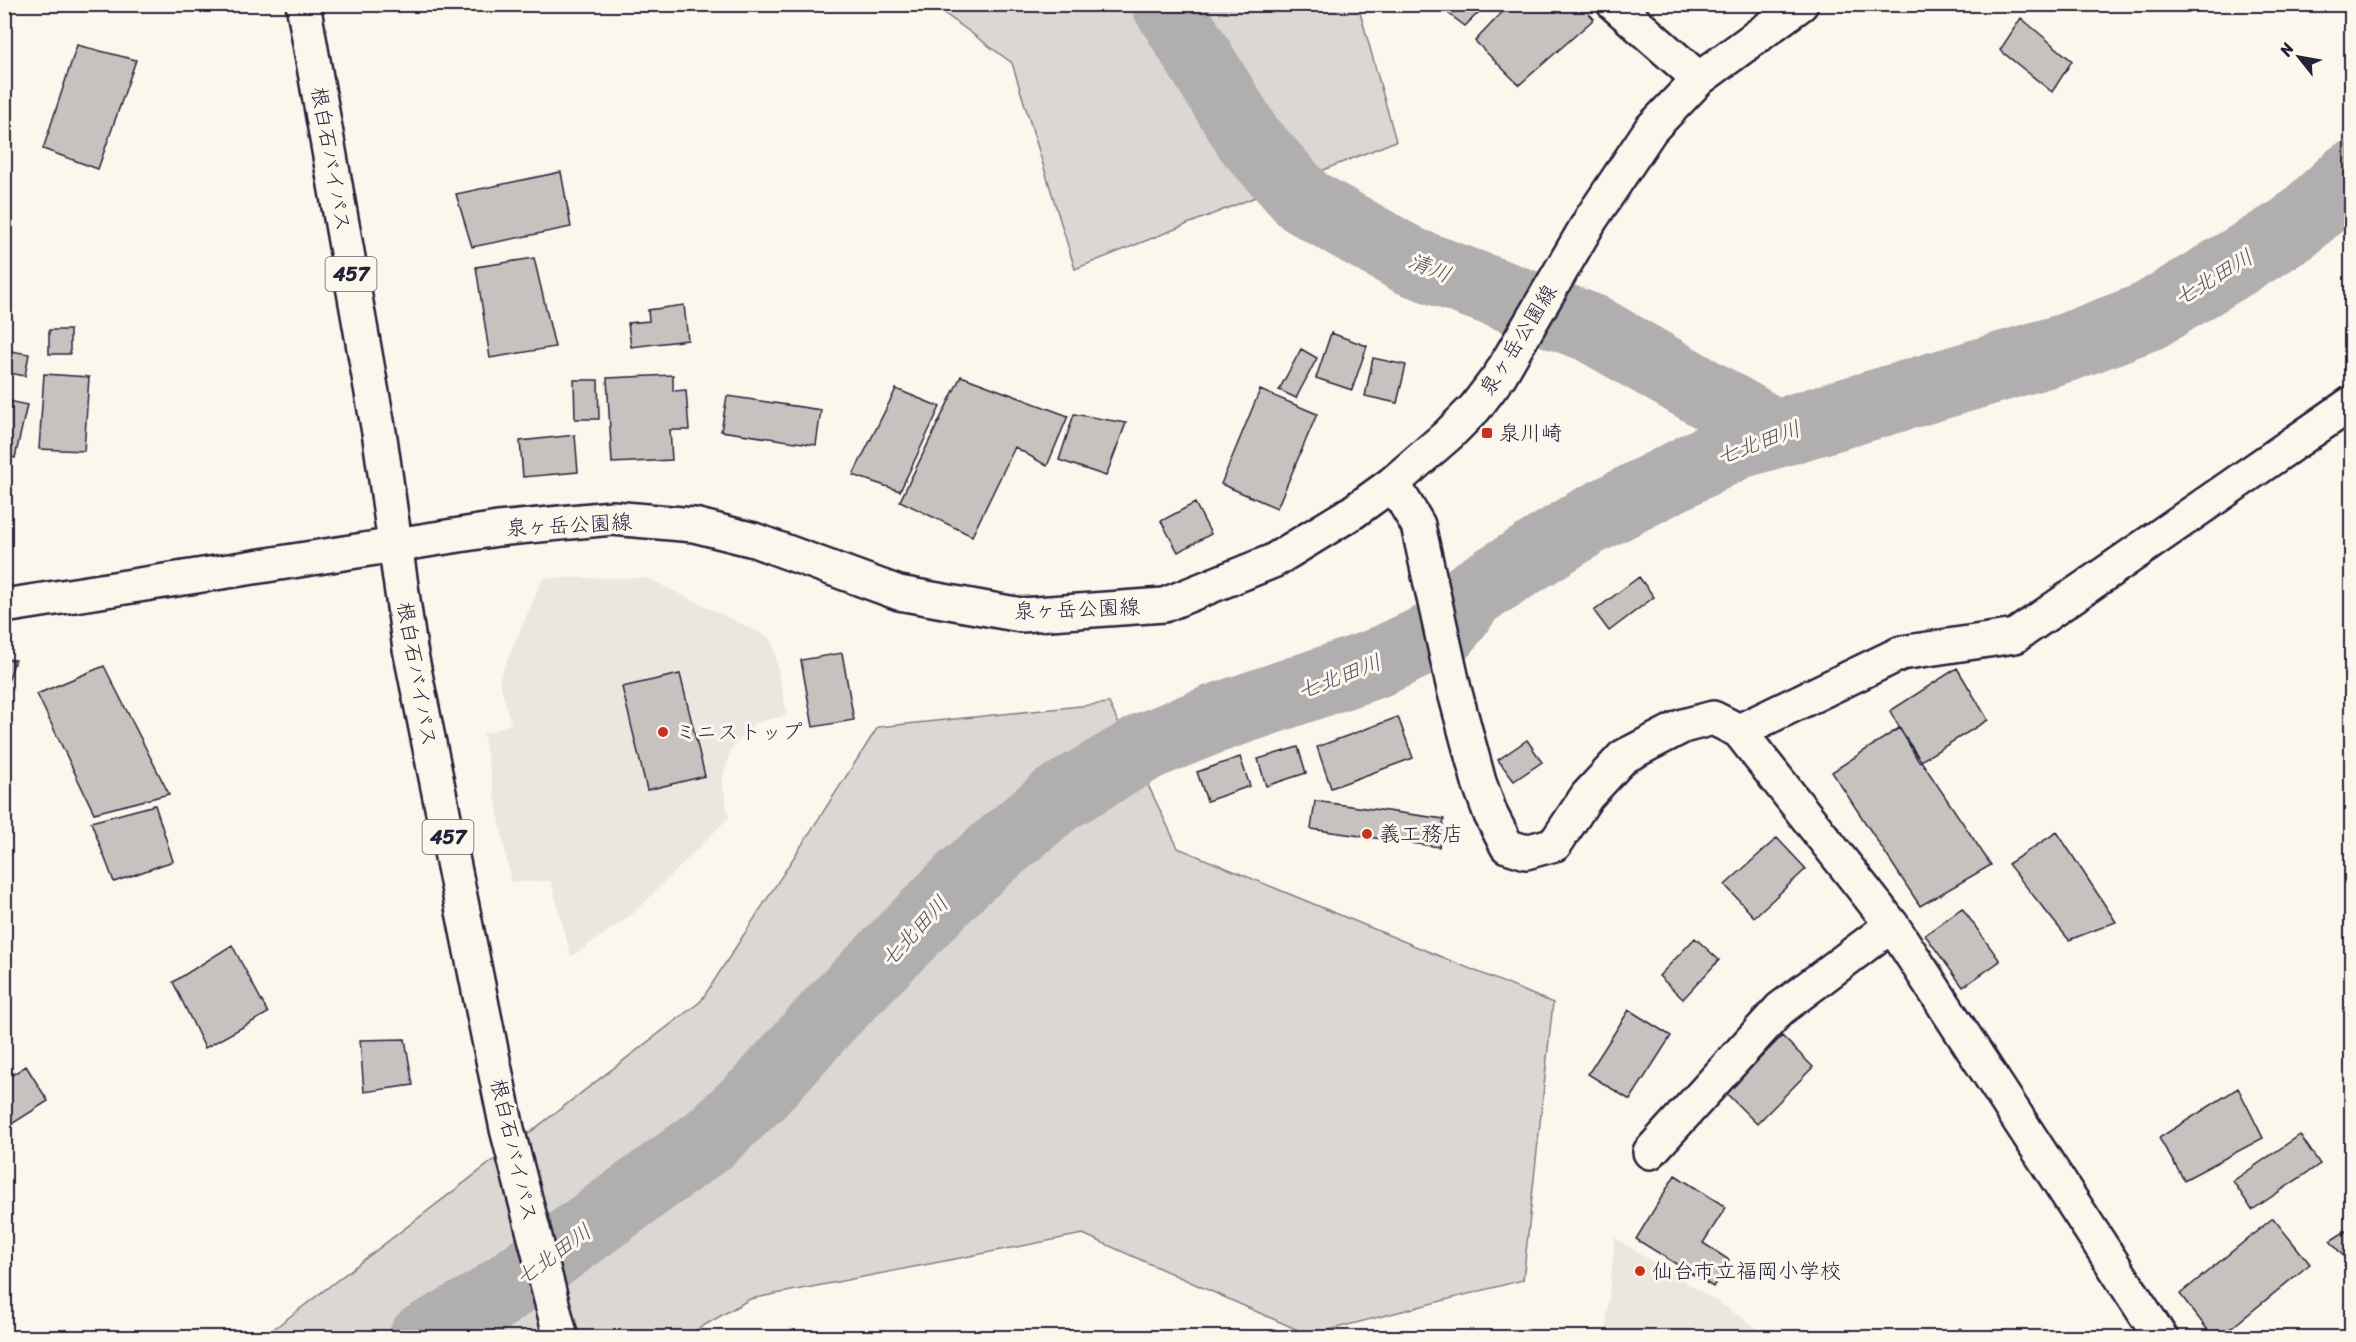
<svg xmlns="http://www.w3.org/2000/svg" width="2356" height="1342" viewBox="0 0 2356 1342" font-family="Sriracha,'Klee One',sans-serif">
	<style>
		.built { fill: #ebe7df }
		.green { fill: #dbd8d3; stroke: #7e7d87; stroke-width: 1.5 }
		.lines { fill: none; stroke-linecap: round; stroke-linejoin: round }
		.river { stroke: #b1aeb0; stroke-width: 69 }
		.building { fill: #c6c2c0; stroke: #22223b; stroke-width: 1.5 }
		.minor-casing { stroke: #22223b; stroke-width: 38 }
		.major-casing { stroke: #22223b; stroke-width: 38 }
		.highway-casing { stroke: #22223b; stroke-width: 38 }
		.minor { stroke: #fbf7ec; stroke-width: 33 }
		.major { stroke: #fbf7ec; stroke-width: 33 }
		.highway { stroke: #fbf7ec; stroke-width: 33 }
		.poi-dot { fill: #c8321e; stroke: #fbf7ec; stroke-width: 2 }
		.labels { text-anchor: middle; stroke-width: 6; stroke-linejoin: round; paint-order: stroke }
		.shield { fill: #fbf7ec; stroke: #636270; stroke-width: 1.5 }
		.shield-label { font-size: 20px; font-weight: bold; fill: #22223b }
		.street-label { font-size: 21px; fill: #22223b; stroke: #fbf7ec }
		.poi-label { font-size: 21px; fill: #22223b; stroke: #fbf7ec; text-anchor: start }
		.water-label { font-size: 22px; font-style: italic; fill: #545364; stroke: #fbf7ec }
	</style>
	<rect width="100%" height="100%" fill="#fbf7ec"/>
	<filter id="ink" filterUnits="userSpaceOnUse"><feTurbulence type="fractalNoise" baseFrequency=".0167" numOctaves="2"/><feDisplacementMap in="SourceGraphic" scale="12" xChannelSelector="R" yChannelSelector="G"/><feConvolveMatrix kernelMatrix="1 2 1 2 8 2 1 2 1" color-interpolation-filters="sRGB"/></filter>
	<g filter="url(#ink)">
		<!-- built -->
		<path class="built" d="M543,578H647L772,639L787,715L755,723L731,749L722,779L729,817L634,913L571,957L551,881L511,882L483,734L511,724L499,679Z
			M1615,1238L1721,1304L1770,1337H1588L1605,1335Z"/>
		<!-- green -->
		<path class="green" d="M933,5H1358L1396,141L1075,269L1012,63Z
			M1109,703L1178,848L1553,1003L1523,1280L1309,1335L1083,1234L750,1299L684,1337L262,1338L701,1001L878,727Z"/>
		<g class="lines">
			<!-- river -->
			<path class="river" d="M1166,4L1249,139L1304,201L1410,261L1591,328L1774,433
				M423,1338L487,1302L710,1139L759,1093L832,1012L964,878L1056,800L1147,746L1214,719L1377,663L1445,631L1472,594L1587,522L1737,445L2068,347L2149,316L2294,228L2352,175"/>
		</g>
		<!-- building -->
		<path class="building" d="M1436,4H1487L1465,26Z
			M1510,4H1580L1594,19L1519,85L1475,41Z
			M2021,18L2072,61L2052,92L2000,50Z
			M77,45L136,60L98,169L43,149Z
			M561,172L571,227L472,247L456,194Z
			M534,258L555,347L490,358L476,267Z
			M684,305L688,340L631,347L628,323L649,321L648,310Z
			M49,330H70V354H49Z
			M1331,333L1367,346L1352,390L1316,378Z
			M1301,349L1317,358L1296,398L1279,390Z
			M5,350L29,354L25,376L4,372Z
			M1373,358L1406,365L1397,403L1365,396Z
			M44,374L89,377L84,451L39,449Z
			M673,375V391L686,390L689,430H670L672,460L612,463L607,378Z
			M961,376L1068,416L1047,466L1015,447L972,536L900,501Z
			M574,380H598L599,419H575Z
			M896,389L940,407L900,491L853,475Z
			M1260,390L1317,414L1277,508L1221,484Z
			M727,396L821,410L816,445L721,431Z
			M4,400L27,405L15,458L4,455Z
			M1074,414L1126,423L1106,476L1059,460Z
			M575,435L578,472L523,477L520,441Z
			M1195,503L1211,534L1178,552L1161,521Z
			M1639,577L1654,597L1609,631L1594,611Z
			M842,653L854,720L813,727L801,660Z
			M4,659L15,660L4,694Z
			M104,666L169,794L94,813L37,694Z
			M1957,668L1988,720L1919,762L1890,711Z
			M680,674L705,776L647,790L622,687Z
			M1398,717L1413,758L1331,788L1317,747Z
			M1899,728L1991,865L1920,906L1832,772Z
			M1527,740L1542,762L1514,781L1498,760Z
			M1298,747L1306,773L1266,786L1258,759Z
			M1240,757L1250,786L1207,801L1197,772Z
			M1315,801L1444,819L1439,847L1311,829Z
			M155,805L173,861L114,882L91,822Z
			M2057,832L2116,922L2069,940L2008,864Z
			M1777,838L1806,869L1754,917L1725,885Z
			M1962,908L2000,961L1963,987L1925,935Z
			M1695,938L1719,960L1683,999L1659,976Z
			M232,945L268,1013L205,1048L173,982Z
			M1629,1010L1671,1036L1630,1100L1588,1074Z
			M1782,1036L1813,1067L1757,1124L1726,1093Z
			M405,1039L413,1085L364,1092L360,1040Z
			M26,1066L48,1101L4,1129V1080Z
			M2238,1088L2263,1138L2184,1180L2159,1138Z
			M2300,1135L2320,1164L2252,1210L2233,1181Z
			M1675,1175L1726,1207L1703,1243L1729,1260L1713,1287L1636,1239Z
			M2273,1218L2310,1264L2219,1338H2214L2180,1294Z
			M2352,1227V1266L2330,1241Z
			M1960,1328L1969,1338H1951Z"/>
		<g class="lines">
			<!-- minor casing -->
			<g class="minor-casing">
				<path id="minor" d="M1614,4L1699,79
					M1393,483L1418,525L1454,689L1479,782L1491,815L1507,846L1526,852L1555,844L1587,796L1623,757L1683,726L1713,718L1739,731L1892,925L2161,1338
					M1739,731L1901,653L2015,636L2352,403
					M1650,1152L1780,1009L1892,925"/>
			</g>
			<!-- major casing -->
			<g class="major-casing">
				<path id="major" d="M4,606L498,529L612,518L694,525L754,540L899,593L1021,615L1164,605L1273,561L1353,512L1393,483L1448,435L1475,408L1500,375L1591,219L1651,129L1699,79L1801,4"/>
			</g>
			<!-- highway casing -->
			<g class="highway-casing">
				<path id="highway" d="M303,4L380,438L410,649L507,1129L561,1338"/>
			</g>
			<!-- minor -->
			<use href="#minor" class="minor"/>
			<!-- major -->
			<use href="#major" class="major"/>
			<!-- highway -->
			<use href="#highway" class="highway"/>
		</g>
	</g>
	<!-- markers -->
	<g class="poi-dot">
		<rect x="1481" y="427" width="12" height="12" rx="3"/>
		<circle cx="663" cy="732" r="6"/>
		<circle cx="1367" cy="834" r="6"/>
		<circle cx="1640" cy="1271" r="6"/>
	</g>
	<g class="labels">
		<!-- shield labels -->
		<g class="shield">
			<rect x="325.5" y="257" width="51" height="34" rx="4.5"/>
			<rect x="422.5" y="820" width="51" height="34" rx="4.5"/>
		</g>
		<g class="shield-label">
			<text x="351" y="281">457</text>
			<text x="448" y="844">457</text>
		</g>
		<!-- street labels -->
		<g class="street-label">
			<text transform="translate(331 159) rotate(80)" y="7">根白石バイパス</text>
			<text transform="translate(1518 340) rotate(-58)" y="7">泉ヶ岳公園線</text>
			<text transform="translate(569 525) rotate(-3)" y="7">泉ヶ岳公園線</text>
			<text transform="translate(1077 609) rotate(-2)" y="7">泉ヶ岳公園線</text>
			<text transform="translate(417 674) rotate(80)" y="7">根白石バイパス</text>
			<text transform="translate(514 1150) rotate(77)" y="7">根白石バイパス</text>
		</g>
		<!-- poi labels -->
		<g class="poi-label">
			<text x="1499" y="440">泉川崎</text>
			<text x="675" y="739">ミニストップ</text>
			<text x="1379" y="841">義工務店</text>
			<text x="1652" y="1278">仙台市立福岡小学校</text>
		</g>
		<!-- water labels -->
		<g class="water-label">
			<text transform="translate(1430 267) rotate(22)" y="8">清川</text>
			<text transform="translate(2213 277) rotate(-31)" y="8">七北田川</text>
			<text transform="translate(1758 442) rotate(-20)" y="8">七北田川</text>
			<text transform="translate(1339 676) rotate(-21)" y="8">七北田川</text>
			<text transform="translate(914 931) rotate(-47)" y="8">七北田川</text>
			<text transform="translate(553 1254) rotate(-36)" y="8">七北田川</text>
		</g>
	</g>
	<!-- margin -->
	<rect width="2356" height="1342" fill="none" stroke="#fbf7ec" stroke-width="24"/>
	<rect x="12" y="12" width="2332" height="1318" fill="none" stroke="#22223b" stroke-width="2" filter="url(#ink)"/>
	<!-- north arrow -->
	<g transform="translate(2299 57) rotate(301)" stroke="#fbf7ec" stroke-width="4.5" paint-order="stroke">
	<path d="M0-4.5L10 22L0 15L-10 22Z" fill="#22223b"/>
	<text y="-9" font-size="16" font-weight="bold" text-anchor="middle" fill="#22223b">N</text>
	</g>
</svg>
